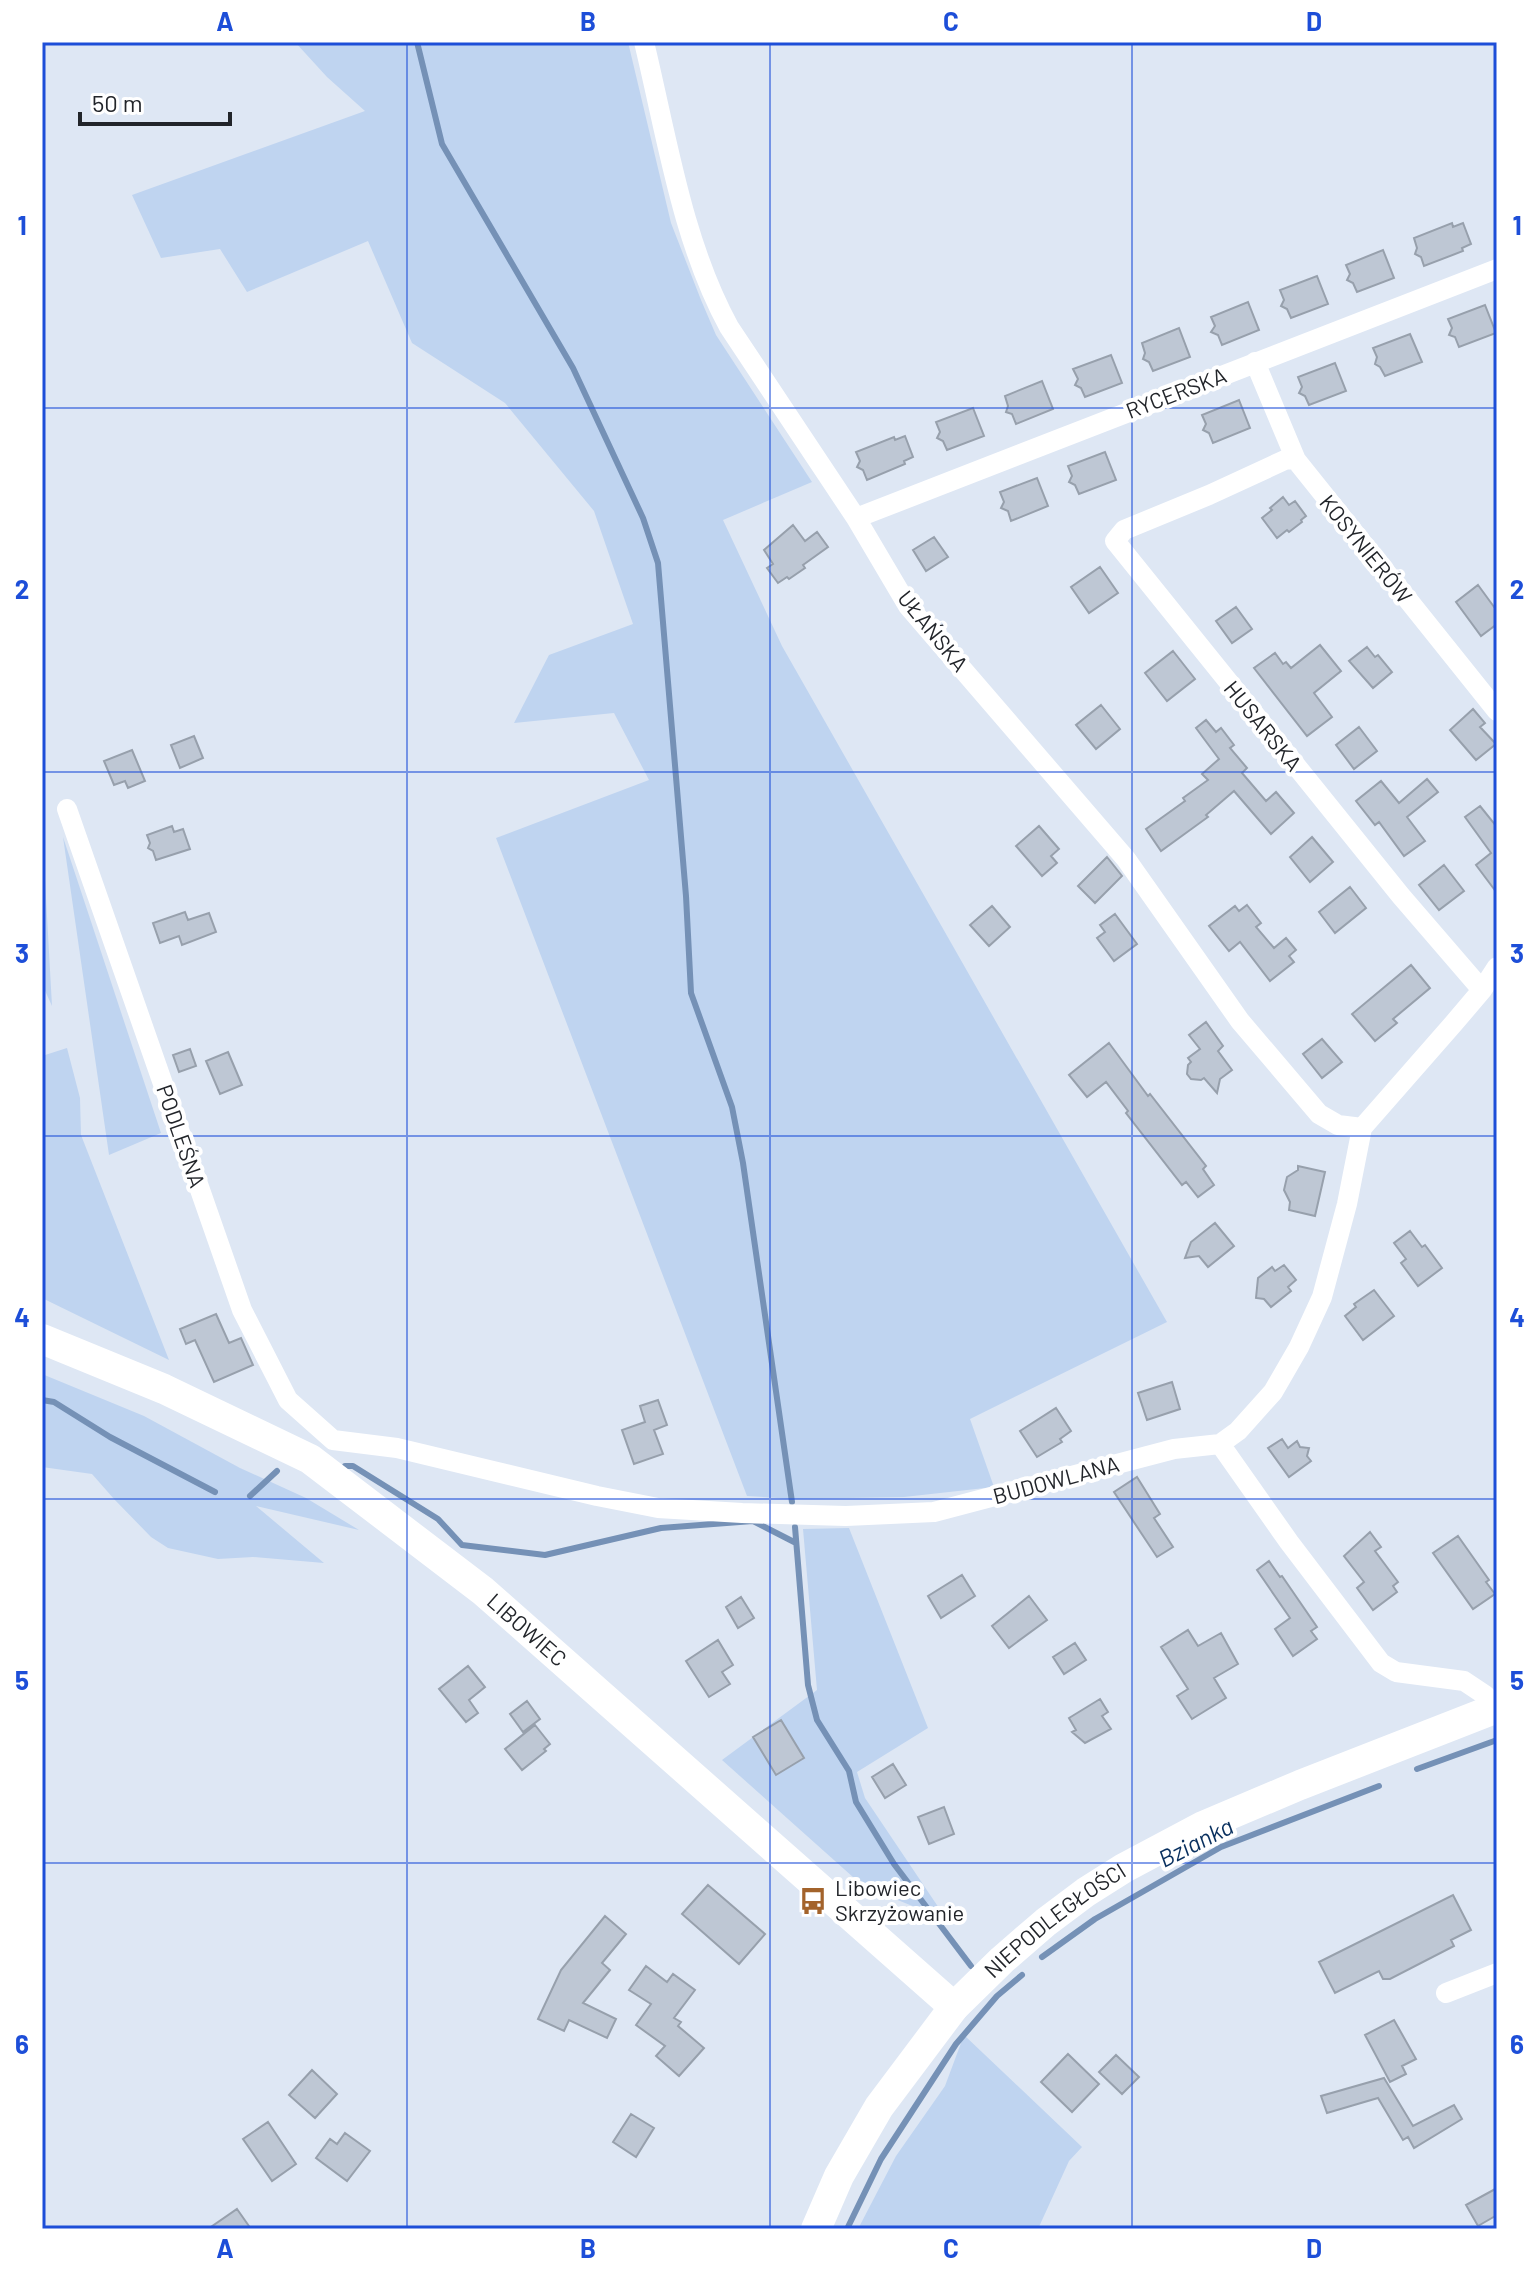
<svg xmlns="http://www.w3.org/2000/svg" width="1539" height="2271" viewBox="0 0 1539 2271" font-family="Barlow,sans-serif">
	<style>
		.green { fill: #bfd4f0 }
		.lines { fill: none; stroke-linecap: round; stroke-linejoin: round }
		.stream { stroke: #7591b6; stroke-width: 6 }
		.building { fill: #bec7d4; stroke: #97a0ac; stroke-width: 2 }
		.street { stroke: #fff; stroke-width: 20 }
		.secondary { stroke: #fff; stroke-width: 30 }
		.grid { fill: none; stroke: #1d4ed8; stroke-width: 2; stroke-opacity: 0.55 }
		.labels { text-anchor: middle; stroke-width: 8; stroke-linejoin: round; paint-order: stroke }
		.street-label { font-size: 22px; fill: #22252a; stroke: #fff }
		.poi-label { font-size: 22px; fill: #22252a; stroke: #fff; text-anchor: start }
		.water-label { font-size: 24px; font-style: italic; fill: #082f5e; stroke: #fff }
		.neatline { fill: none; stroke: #1d4ed8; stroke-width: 3 }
		.grid-label { font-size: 26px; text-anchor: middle; font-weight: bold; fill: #1d4ed8 }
	</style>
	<rect width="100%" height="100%" fill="#dee7f4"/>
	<!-- green -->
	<path class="green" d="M295,42H628L671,223L701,300L716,335L812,482L723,520L782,646L1167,1322L970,1419L994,1487L904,1497L793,1499L747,1496L496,838L649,780L614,713L514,723L549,655L633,624L594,511L505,403L412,343L368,241L247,292L220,249L161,258L132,195L365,111L327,77Z
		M42,826L52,1006L42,984Z
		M63,837L161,1133L109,1155Z
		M67,1048L80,1098L81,1135L169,1360L42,1298V1056Z
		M42,1374L144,1416L240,1468L306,1498L359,1530L256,1506L324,1563L253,1557L218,1559L168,1548L151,1537L114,1499L92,1474L42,1467Z
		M849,1528L928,1728L857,1772L865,1798L947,1920L863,1886L722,1760L817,1690L803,1529Z
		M964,2035L1082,2147L1069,2161L1038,2229H858L896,2156L945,2086Z"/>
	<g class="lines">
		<!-- stream -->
		<path class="stream" d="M417,42L442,144L573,368L643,518L658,563L686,896L691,993L732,1107L743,1163L792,1502
			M42,1400L54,1402L110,1437L215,1492
			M345,1466H353L438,1519L462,1545L545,1555L661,1528L753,1521L796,1543
			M250,1496L277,1471
			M795,1527L808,1685L817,1720L849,1771L856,1802L894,1864L971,1966
			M1417,1769L1497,1740
			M1042,1957L1095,1919L1221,1847L1379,1786
			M847,2229L881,2159L956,2044L997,1996L1022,1975"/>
	</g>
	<!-- building -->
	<path class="building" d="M1452,223L1453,227L1463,223L1471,244L1462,248L1463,251L1424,266L1421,257L1415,254L1417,248L1414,238Z
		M1383,250L1394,278L1357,292L1353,283L1347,280L1350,274L1346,265Z
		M1317,276L1328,304L1291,318L1287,309L1281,306L1284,300L1280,290Z
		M1248,302L1259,330L1222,345L1218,335L1211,332L1215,326L1211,317Z
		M1485,305L1496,333L1459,347L1455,337L1449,335L1452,328L1448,319Z
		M1179,328L1190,357L1153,371L1149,362L1143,359L1145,353L1142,343Z
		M1410,334L1422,362L1385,376L1380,367L1375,364L1377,357L1373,348Z
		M1111,355L1122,383L1085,397L1081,388L1075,385L1078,379L1073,369Z
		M1335,363L1346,391L1309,405L1305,396L1299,393L1302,387L1298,377Z
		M1042,381L1053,409L1016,424L1012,414L1006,412L1008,406L1005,396Z
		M1239,400L1250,428L1213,443L1209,433L1203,430L1206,424L1202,415Z
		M973,408L984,436L947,450L943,441L937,438L940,432L936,422Z
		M905,436L913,457L904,461L905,464L867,480L863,470L857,467L860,461L856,452L894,437L895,440Z
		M1105,452L1116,480L1079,494L1075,485L1069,482L1072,476L1068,466Z
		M1037,478L1048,506L1011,521L1008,511L1001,508L1004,502L1000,492Z
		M1283,497L1289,505L1295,501L1306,516L1301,520L1302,522L1289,532L1287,530L1277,538L1262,518L1272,510L1270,508Z
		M793,525L805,541L817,532L828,547L803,565L805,568L789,579L787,577L778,583L767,568L773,564L764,550Z
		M934,537L948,557L926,571L913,550Z
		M1100,567L1118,593L1089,613L1071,587Z
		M1478,585L1497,611V624L1481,636L1456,602Z
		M1236,607L1252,629L1232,643L1216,621Z
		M1320,645L1341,671L1314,693L1332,717L1307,736L1254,668L1275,653L1283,664L1286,662L1291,668Z
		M1367,647L1375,657L1378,655L1392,672L1373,688L1349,661Z
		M1173,651L1195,679L1167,701L1145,673Z
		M1101,705L1120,729L1096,749L1076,725Z
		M1473,709L1485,723L1480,727L1496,744L1476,760L1450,730Z
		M1206,720L1216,732L1221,728L1234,745L1230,748L1247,768L1242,773L1266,801L1276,792L1294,813L1271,834L1234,791L1206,815L1208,817L1161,851L1146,829L1185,801L1183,798L1208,780L1202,774L1219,759L1196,728Z
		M1359,727L1377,751L1354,769L1336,745Z
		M194,736L203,758L180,768L171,745Z
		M132,750L145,781L128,788L125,781L114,785L104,761Z
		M1427,779L1438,792L1407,817L1425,841L1404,856L1379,822L1375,825L1356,801L1381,781L1399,803Z
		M1480,806L1497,827V893L1476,865L1491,853L1465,817Z
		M172,826L174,832L183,829L190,849L156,860L153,851L148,848L150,843L147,835Z
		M1039,826L1059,849L1051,856L1057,863L1042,876L1016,846Z
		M1312,837L1333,862L1310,882L1290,857Z
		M1107,857L1122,876L1095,903L1078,886Z
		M1444,865L1464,891L1439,910L1419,885Z
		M1350,887L1366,908L1335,933L1319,912Z
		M1247,905L1261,923L1256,927L1274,948L1286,938L1296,950L1289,956L1294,962L1270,981L1240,942L1229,951L1209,926L1235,906L1239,911Z
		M992,906L1010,927L989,946L970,925Z
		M185,912L188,920L209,913L216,932L182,945L179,936L160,943L153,923Z
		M1115,914L1137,944L1114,961L1097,938L1105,932L1100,925Z
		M1411,965L1430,988L1393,1019L1397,1023L1375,1041L1352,1014Z
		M1206,1022L1223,1046L1218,1051L1232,1070L1220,1079L1217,1093L1204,1078L1201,1080L1191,1079L1187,1074L1188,1065L1191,1062L1188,1058L1200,1049L1189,1035Z
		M1322,1039L1342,1062L1322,1078L1303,1054Z
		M1109,1043L1148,1096L1150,1094L1206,1166L1203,1169L1214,1185L1198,1197L1186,1182L1182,1185L1126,1113L1128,1111L1106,1082L1087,1097L1069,1075Z
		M190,1049L196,1066L179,1072L173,1055Z
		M228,1052L242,1085L220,1094L206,1061Z
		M1298,1166L1325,1172L1315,1216L1289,1210L1290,1202L1284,1190L1287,1177L1298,1170Z
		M1215,1223L1234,1246L1208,1267L1199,1256L1185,1258L1191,1242Z
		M1410,1231L1422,1247L1425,1245L1442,1268L1418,1286L1401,1263L1406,1259L1394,1243Z
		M1284,1265L1296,1280L1288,1287L1291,1291L1271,1307L1264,1299L1256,1298L1258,1278L1272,1267L1275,1271Z
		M1374,1290L1394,1316L1363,1340L1345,1316L1356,1307L1354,1304Z
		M216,1314L229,1343L241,1338L253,1365L214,1382L195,1340L186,1344L180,1329Z
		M1172,1382L1180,1409L1147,1420L1138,1393Z
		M658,1400L667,1425L654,1430L663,1454L634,1464L622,1430L645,1422L640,1406Z
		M1056,1408L1071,1431L1060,1439L1062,1442L1037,1457L1020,1431Z
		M1282,1439L1288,1448L1297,1441L1300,1447L1309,1448L1307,1456L1311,1461L1289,1477L1268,1448Z
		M1137,1477L1160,1514L1154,1518L1173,1547L1157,1557L1114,1492Z
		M1370,1532L1381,1547L1375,1551L1398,1582L1393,1586L1397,1592L1373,1610L1357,1588L1364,1582L1344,1556Z
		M1458,1536L1489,1580L1486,1582L1495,1594L1473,1609L1433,1553Z
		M1269,1561L1280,1577L1282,1576L1317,1627L1311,1631L1317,1639L1293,1656L1275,1629L1290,1618L1257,1570Z
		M962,1575L975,1596L941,1618L928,1596Z
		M1029,1596L1047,1620L1009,1648L992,1626Z
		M741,1597L754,1618L738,1628L726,1607Z
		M1188,1630L1198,1646L1221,1633L1238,1664L1214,1678L1226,1698L1192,1719L1177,1696L1188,1689L1161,1647Z
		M718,1640L733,1665L722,1672L730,1684L709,1697L686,1661Z
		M1075,1643L1086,1660L1064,1674L1053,1657Z
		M468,1666L485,1687L469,1700L478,1713L466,1722L439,1689Z
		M1100,1699L1108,1712L1102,1716L1111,1729L1085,1743L1072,1732L1076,1730L1069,1718Z
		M527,1701L540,1719L523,1732L510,1714Z
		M781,1720L804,1758L776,1775L753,1737Z
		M535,1725L550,1744L544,1749L546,1751L522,1770L505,1749Z
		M893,1764L906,1785L885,1798L872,1777Z
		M944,1807L954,1834L929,1844L918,1817Z
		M708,1885L765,1934L739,1964L682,1914Z
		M1453,1895L1471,1930L1451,1940L1454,1946L1390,1979H1383L1379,1971L1335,1993L1319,1962Z
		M605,1916L626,1934L602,1963L610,1970L583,2003L616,2019L607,2038L569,2020L564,2031L538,2019L561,1970Z
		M646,1966L667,1982L673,1974L695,1990L674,2018L681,2022L678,2026L704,2048L679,2076L656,2056L665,2046L636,2025L651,2004L629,1990Z
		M1394,2020L1416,2059L1402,2066L1406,2074L1390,2082L1365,2035Z
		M1068,2054L1099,2084L1072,2112L1041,2082Z
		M1116,2055L1139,2077L1122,2094L1099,2072Z
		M312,2070L337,2094L315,2118L289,2095Z
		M1384,2078L1413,2126L1454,2105L1462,2119L1414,2148L1408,2137L1403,2140L1378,2098L1327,2113L1321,2096Z
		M631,2114L654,2128L636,2157L613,2142Z
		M268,2122L296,2164L272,2181L243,2139Z
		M345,2133L370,2151L347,2181L316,2158L330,2139L337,2144Z
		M1497,2188V2215L1478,2226L1466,2205Z
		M237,2209L251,2229H208Z"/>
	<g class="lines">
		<!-- street -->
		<path class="street" d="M644,42C667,137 682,241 729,327L856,518L908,606L1126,859L1240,1021L1319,1114L1338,1125L1362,1128
			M1255,362L1296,460
			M856,518L1497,269
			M67,809L242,1310L288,1400L333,1440
			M1482,990L1401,896L1115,541L1124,530L1209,495L1287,459L1296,460L1497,711
			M333,1440L397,1448L597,1496L658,1508L742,1513L846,1516L934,1512L1174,1449L1220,1444L1238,1431L1273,1392L1299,1347L1322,1297L1347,1204L1362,1128L1454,1023L1482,990L1497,967
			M1220,1444L1289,1542L1381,1663L1396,1672L1464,1681L1485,1695L1496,1709
			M1446,1993L1497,1973"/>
		<!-- secondary -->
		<g class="secondary">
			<path id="s1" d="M42,1339L164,1389L310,1459L483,1591L954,2007"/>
			<path id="s2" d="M816,2229L839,2176L879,2107L954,2007L1002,1960L1046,1922L1086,1892L1124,1868L1203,1826L1300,1785L1497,1708"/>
		</g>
	</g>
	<!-- grid -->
	<path class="grid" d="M407,42V2229M770,42V2229M1132,42V2229M42,408H1497M42,772H1497M42,1136H1497M42,1499H1497M42,1863H1497"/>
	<!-- icons -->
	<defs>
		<g id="bus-bare" transform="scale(2.16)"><path d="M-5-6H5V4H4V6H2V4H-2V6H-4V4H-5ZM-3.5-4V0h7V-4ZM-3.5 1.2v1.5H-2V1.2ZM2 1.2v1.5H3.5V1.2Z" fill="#a3632b" stroke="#fff" stroke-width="2.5" paint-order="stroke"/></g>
	</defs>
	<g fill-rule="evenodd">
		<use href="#bus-bare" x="813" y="1901"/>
	</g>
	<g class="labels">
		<!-- street labels -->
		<g class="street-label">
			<text transform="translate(1176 393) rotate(-21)" y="8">RYCERSKA</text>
			<text transform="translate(1366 549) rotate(51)" y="8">KOSYNIERÓW</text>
			<text transform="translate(933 631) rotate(51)" y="8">UŁAŃSKA</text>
			<text transform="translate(1263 726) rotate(51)" y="8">HUSARSKA</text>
			<text transform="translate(181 1136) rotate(71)" y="8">PODLEŚNA</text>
			<text transform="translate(1056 1480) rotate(-15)" y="8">BUDOWLANA</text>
			<text dy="8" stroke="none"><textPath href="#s1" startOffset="570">LIBOWIEC</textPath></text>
			<text dy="8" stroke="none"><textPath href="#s2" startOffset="396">NIEPODLEGŁOŚCI</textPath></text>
		</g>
		<!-- poi labels -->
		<g class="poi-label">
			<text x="835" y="1896">Libowiec<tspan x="835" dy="25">Skrzyżowanie</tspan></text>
		</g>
		<!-- water labels -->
		<g class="water-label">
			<text transform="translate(1196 1843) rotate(-27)" y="8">Bzianka</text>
		</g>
	</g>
	<!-- border -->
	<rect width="1539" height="2271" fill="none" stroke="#ffffff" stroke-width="88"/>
	<!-- scale -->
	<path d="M80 112v12h150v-12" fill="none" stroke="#22252a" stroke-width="4"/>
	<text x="92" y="112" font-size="24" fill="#22252a" stroke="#ffffff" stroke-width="6" paint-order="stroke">50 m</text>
	<rect x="44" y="44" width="1451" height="2183" class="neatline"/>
	<g class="grid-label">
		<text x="225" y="31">A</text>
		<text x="588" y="31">B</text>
		<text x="951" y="31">C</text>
		<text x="1314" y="31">D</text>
		<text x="22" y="235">1</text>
		<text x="1517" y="235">1</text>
		<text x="22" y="599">2</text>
		<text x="1517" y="599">2</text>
		<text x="22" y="963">3</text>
		<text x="1517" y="963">3</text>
		<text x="22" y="1327">4</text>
		<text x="1517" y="1327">4</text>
		<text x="22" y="1690">5</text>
		<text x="1517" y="1690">5</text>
		<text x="22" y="2054">6</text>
		<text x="1517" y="2054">6</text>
		<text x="225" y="2258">A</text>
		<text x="588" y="2258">B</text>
		<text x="951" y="2258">C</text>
		<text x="1314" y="2258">D</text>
	</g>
</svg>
